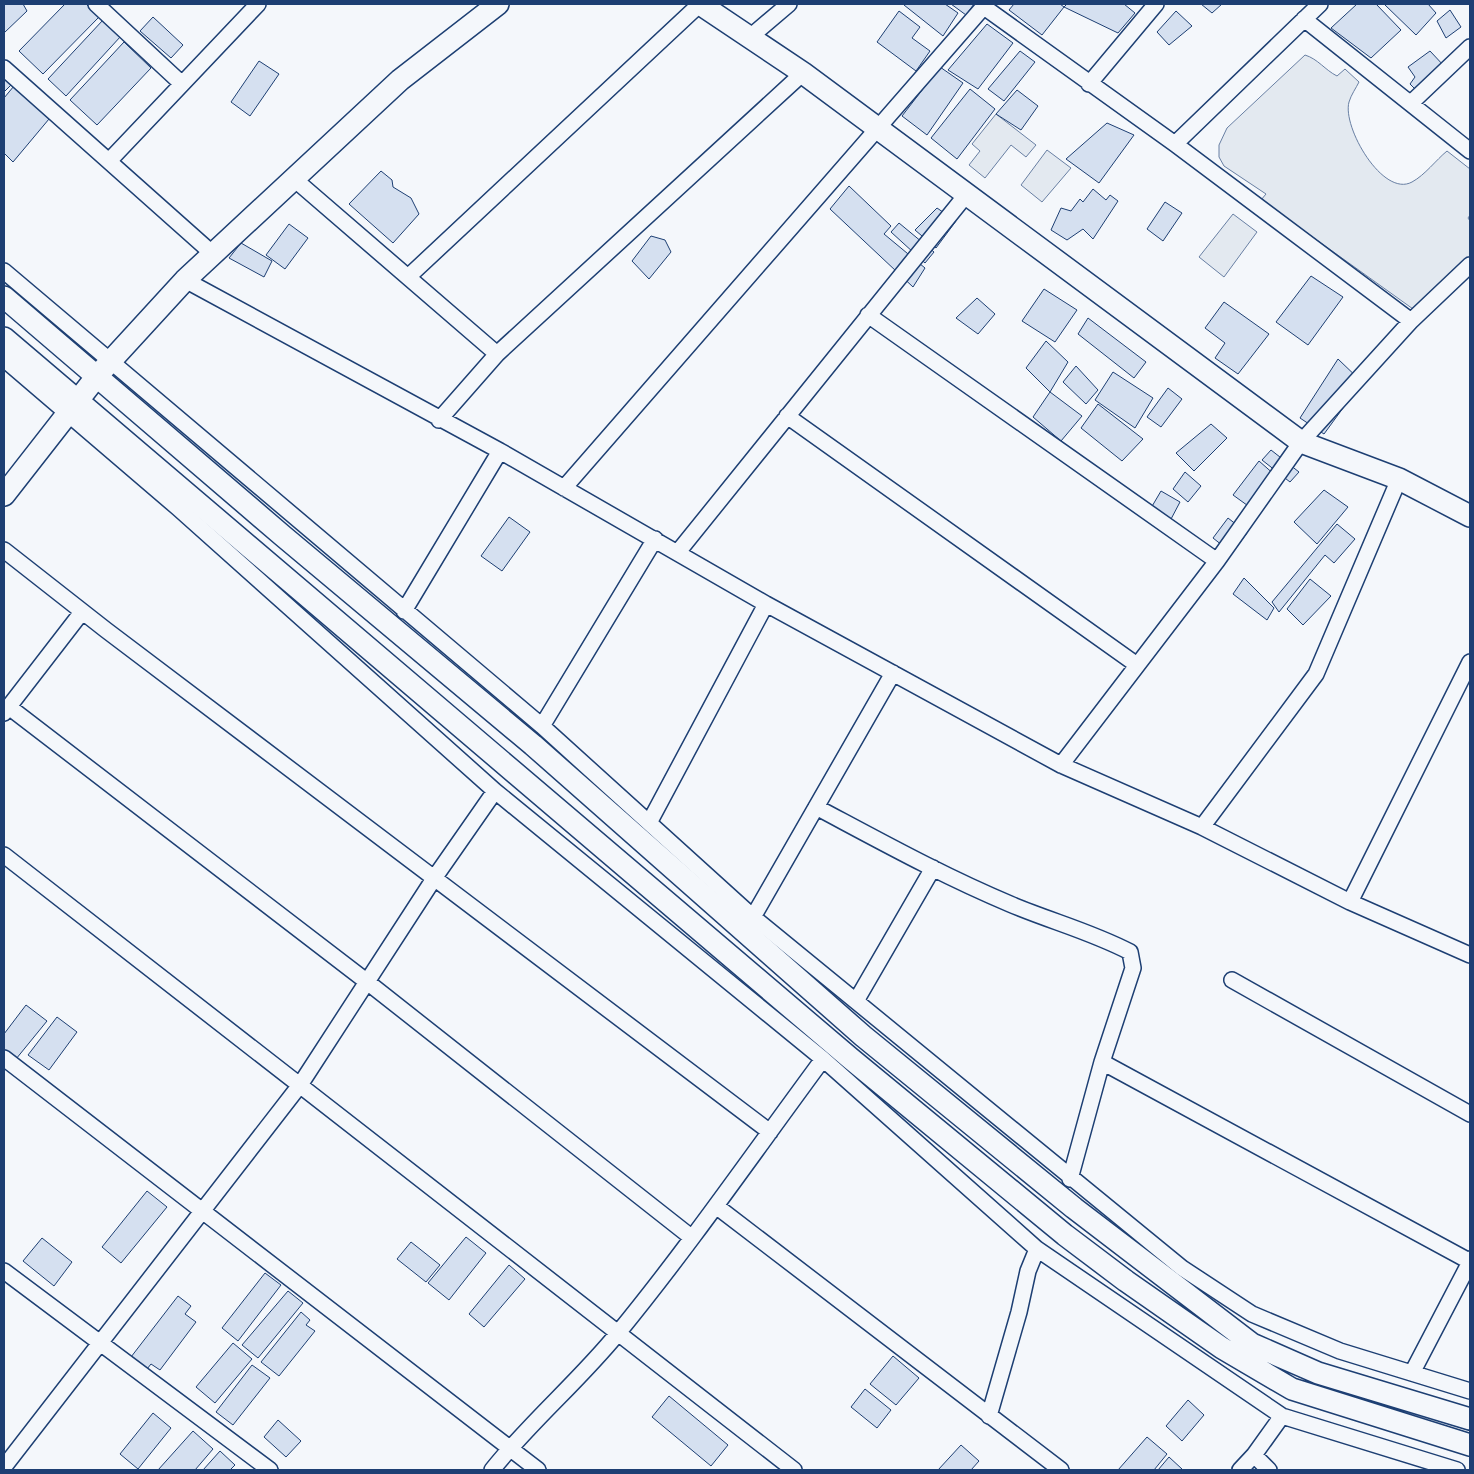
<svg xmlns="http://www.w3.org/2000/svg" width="1474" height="1474" viewBox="0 0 1474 1474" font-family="Helvetica,sans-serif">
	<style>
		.green { fill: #e3e9f0; stroke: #687fa3 }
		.building { fill: #d5e0f0; stroke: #1d3f73 }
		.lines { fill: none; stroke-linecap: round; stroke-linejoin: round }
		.street-casing { stroke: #1d3f73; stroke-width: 18 }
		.secondary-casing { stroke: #1d3f73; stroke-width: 24 }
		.street { stroke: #f4f7fb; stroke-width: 15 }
		.secondary { stroke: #f4f7fb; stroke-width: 21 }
	</style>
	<rect width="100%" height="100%" fill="#f4f7fb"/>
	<!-- green -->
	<path class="green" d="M1305,55C1318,59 1325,70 1337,76L1345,69L1359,82C1356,88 1351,95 1349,102C1342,127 1383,198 1412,182C1425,175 1436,160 1447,151L1470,169V215L1468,218L1470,221V258L1420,314L1261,200L1266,194L1224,166L1219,157V145L1227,128Z
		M996,114L1036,145L1026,157L1011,145L985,178L969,165L980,151L972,144Z
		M1047,150L1071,168L1042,202L1021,185Z
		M1233,214L1257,232L1224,277L1199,257Z"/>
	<!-- building -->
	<path class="building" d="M4,4H23L27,11L4,33Z
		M65,4H86L99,17L43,74L19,51Z
		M905,4H945L958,13L943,36L904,5Z
		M951,4H974L966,15Z
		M1014,4H1060L1064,7L1042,35L1009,10Z
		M1067,4H1124L1135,13L1118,33L1064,7Z
		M1201,4H1222L1212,13Z
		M1357,4H1376L1401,30L1371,58L1331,28Z
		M1384,4H1428L1436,13L1416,35Z
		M1450,10L1461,27L1446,38L1437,21Z
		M899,11L920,27L912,38L930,51L916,71L877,42Z
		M1176,11L1192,26L1169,45L1157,32Z
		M153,17L183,45L171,58L140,31Z
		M103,20L121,36L66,96L48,79Z
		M987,24L1013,43L978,89L948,70Z
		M124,42L151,68L97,125L70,100Z
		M1020,51L1035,62L1004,101L988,89Z
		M1430,51L1445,67L1416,90L1410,84L1415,77L1408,67Z
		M259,61L279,74L250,116L231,102Z
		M940,67L963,83L927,135L902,116Z
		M4,74L13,83L4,92Z
		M14,86L49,119L13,162L4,153V98Z
		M970,89L995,109L957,159L931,138Z
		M1017,90L1038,106L1021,130L996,114Z
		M1107,123L1134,135L1099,183L1066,159Z
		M381,171L392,180L393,187L411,198L419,214L393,243L349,204Z
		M849,186L891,226L884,234L925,268L913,287L830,209Z
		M1093,189L1106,200L1110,195L1118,201L1093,239L1083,229L1067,240L1051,230L1061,208L1071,211L1080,199L1083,202Z
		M1165,202L1182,213L1163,241L1147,229Z
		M937,208L956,221L936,248L915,230Z
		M899,223L934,252L925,263L891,232Z
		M289,224L308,238L285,269L266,255Z
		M651,236L665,240L671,252L649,279L632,261Z
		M241,243L272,261L264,277L229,258Z
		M1311,276L1343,297L1308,345L1276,322Z
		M1044,289L1077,310L1055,342L1022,321Z
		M977,298L995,314L978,334L956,318Z
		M1224,302L1269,334L1238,374L1215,358L1225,343L1205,328Z
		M1088,318L1146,362L1134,378L1078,334Z
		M1046,341L1068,362L1050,392L1026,368Z
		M1338,359L1362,382L1324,434L1300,418Z
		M1076,366L1098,390L1086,404L1063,382Z
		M1113,372L1153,398L1135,428L1095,400Z
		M1168,388L1182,399L1161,427L1147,417Z
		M1050,392L1082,416L1061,441L1033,417Z
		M1098,404L1143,439L1122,461L1081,428Z
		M1211,424L1227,438L1194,471L1176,453Z
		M1271,450L1299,472L1290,482L1262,460Z
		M1259,461L1276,476L1251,508L1233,495Z
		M1185,472L1201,486L1188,502L1173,489Z
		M1324,490L1348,507L1317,544L1294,522Z
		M1161,491L1180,502L1170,521L1151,508Z
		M509,517L530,532L502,571L481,556Z
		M1228,518L1247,533L1232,553L1213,538Z
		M1337,524L1355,539L1334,563L1325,555L1279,612L1272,602Z
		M1244,578L1274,608L1267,620L1233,594Z
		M1310,579L1331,596L1303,625L1287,609Z
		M26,1005L47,1021L16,1059L4,1049V1034Z
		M57,1017L77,1032L49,1070L28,1055Z
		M147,1191L167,1207L121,1263L102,1247Z
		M466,1237L486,1253L449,1300L428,1283Z
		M42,1238L72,1262L54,1286L23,1261Z
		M411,1242L440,1265L426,1282L397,1259Z
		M509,1265L525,1279L484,1327L469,1314Z
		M265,1273L281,1285L238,1341L222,1328Z
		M288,1291L303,1303L258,1358L242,1345Z
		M178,1296L191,1306L185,1314L196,1322L160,1370L151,1364L147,1369L131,1357Z
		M301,1312L310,1320L306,1325L315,1331L279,1376L261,1362Z
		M233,1343L252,1359L215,1403L196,1387Z
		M893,1356L919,1378L896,1405L870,1384Z
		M252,1365L270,1378L233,1425L216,1412Z
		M865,1389L891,1410L877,1428L851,1407Z
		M669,1396L728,1445L711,1466L652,1417Z
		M1188,1400L1204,1415L1182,1441L1166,1426Z
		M153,1413L171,1428L138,1469L120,1454Z
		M278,1420L301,1441L286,1457L264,1437Z
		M193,1431L213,1449L195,1470H158Z
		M1147,1437L1167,1454L1154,1470H1118Z
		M961,1445L979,1461L971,1470H938Z
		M220,1451L235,1465L230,1470H203Z
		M1169,1457L1182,1469L1181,1470H1158Z"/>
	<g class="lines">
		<!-- street casing -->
		<g class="street-casing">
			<path id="street" d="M96,4L182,84
				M984,7L1175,144L1411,321
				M1304,19L1470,151
				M750,37L789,4
				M4,68L213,254
				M1089,84L1156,4
				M1411,103L1470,47
				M1175,144L1320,4
				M109,161L258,4
				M293,178L497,354
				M4,271L542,726L753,917L1182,1268L1252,1314L1340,1351L1470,1391
				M408,277L700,4
				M185,280L500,451L766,604L1061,765L1202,827L1350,902L1470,955
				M868,315L1217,561
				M4,359L178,508L495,791L823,1059L1037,1249L1282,1416L1457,1470
				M787,416L1137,665
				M439,420L497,354L803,73
				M564,488L986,4
				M4,550L106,630L770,1132
				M678,552L966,195
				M404,611L500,451
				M9,707L366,981L691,1237
				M4,713L82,612
				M542,726L655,539
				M1061,765L1217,561L1301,442L1411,321L1470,265
				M816,807C880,841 943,876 1010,904C1050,921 1092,932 1130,952L1133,968L1102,1062L1070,1179
				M649,823L766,604
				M1202,827L1316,674L1399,479
				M4,855L794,1470
				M1350,902L1470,662
				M753,917L893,673
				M1232,980L1470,1114
				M856,1001L933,868
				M4,1058L538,1470
				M1102,1062L1469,1261L1470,1259
				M716,1206L1061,1470
				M4,1271L270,1470
				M1412,1373L1470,1262
				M989,1416L1019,1312L1028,1271L1037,1249
				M1254,1455L1269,1470
				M4,1467L300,1085L435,877L495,791
				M492,1470C531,1421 579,1381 618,1333C690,1245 755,1151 823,1059
				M1240,1470L1254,1455L1282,1416"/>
		</g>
		<!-- secondary casing -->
		<g class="secondary-casing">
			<path id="secondary" d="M700,4L803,73L1301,442L1399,479L1470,516
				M4,297L283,536L533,745L863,1036L1074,1208L1252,1344L1318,1373L1470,1419
				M4,338L850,1058L1065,1235L1126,1281L1222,1348L1292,1389L1470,1445
				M4,495L97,376L185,280L400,80L498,4"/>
		</g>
		<!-- street -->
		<use href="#street" class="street"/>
		<!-- secondary -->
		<use href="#secondary" class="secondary"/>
	</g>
	<!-- border -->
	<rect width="1474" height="1474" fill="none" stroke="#1d3f73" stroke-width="10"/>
</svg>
